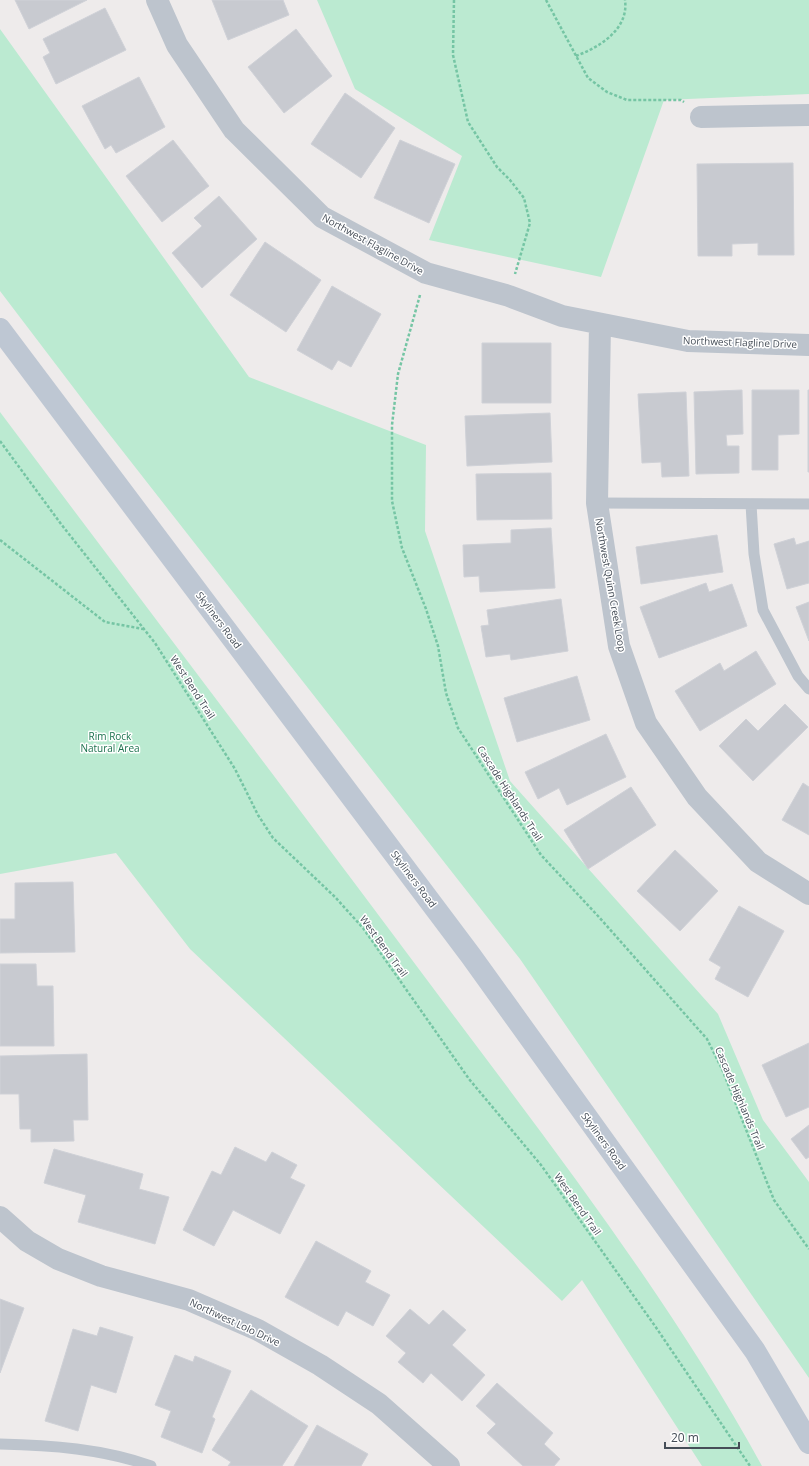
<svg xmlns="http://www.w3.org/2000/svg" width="809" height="1466" viewBox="0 0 809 1466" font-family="'Open Sans',sans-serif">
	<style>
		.green { fill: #bbead1 }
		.building { fill: #c8cad0; stroke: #cfd1d7 }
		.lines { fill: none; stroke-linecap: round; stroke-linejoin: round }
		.path { stroke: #75c5a4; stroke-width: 2.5; stroke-dasharray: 3 2; stroke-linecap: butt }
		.lane { stroke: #bdc4cd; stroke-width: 11 }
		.street { stroke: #bdc4cd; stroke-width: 22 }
		.secondary { stroke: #bec7d3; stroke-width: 22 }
		.labels { text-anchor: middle; stroke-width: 3; stroke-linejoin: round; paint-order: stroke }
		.street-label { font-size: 10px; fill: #454d57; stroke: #fff }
		.park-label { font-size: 10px; fill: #1c724e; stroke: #fff }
	</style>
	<rect width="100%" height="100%" fill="#eeebeb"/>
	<!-- green -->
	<path class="green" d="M317,0H809V94L664,100L601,277L429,240L462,156L355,89Z
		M0,29L249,377L426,445L425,531L510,781L718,1014L763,1120L809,1182V1378L520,959L92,412L0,291Z
		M0,412C149,611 299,808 448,1008C559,1156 673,1304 762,1466H702L582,1280L562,1301L190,949L116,853L0,874Z"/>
	<!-- building -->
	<path class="building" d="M15,0H87L29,29Z
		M212,0H283L289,15L228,40Z
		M105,8L126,50L56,84L43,57L50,53L43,39Z
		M296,29L332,76L284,113L248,67Z
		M139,77L165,127L116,153L111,145L105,149L82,106Z
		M345,93L395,128L361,178L311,144Z
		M173,140L209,186L162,222L126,176Z
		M400,140L455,164L429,223L374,198Z
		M793,163L794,255H758V243L732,244V256H698L697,164Z
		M219,196L257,239L202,288L172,253L202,226L194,218Z
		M265,242L321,280L286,332L230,295Z
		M332,286L381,314L351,367L338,360L332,370L297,350Z
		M482,343H551V403H482Z
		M742,390L743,434L726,435L727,446H739V473L696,474L694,392Z
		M752,390H799V434L778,435V470H752Z
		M808,390H809V472H808Z
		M686,392L689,476L662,477L661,462L642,463L638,394Z
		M550,413L552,462L467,466L465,416Z
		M551,473L552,519L477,520L476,474Z
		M551,528L555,588L480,592L479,576L464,577L463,545L511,543V530Z
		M717,535L723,572L641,584L636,547Z
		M794,538L796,545L809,541V583L787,589L774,544Z
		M706,583L709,592L732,584L747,626L659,658L640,607Z
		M561,599L568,651L511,660L510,654L486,657L481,626L489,625L487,610Z
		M809,602V641L796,607Z
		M756,651L776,684L700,731L675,691L720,663L724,671Z
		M577,676L590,720L517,742L504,698Z
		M785,704L808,727L753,781L719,746L746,719L758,731Z
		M606,734L626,777L567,805L559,788L538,799L525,772Z
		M803,783L809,787V835L782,820Z
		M631,787L656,825L588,869L564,830Z
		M675,850L718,891L680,931L637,891Z
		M73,882L75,952L0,953V919H15V883Z
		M739,906L784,931L748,997L715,979L721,967L709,960Z
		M0,964H36L37,986H53L54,1046H0Z
		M809,1043V1107L786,1117L762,1065Z
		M87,1054L88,1120H73L74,1141L31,1142V1129H20L19,1094H0V1056Z
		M809,1125V1157L806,1159L791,1139Z
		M235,1147L266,1162L272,1152L297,1165L290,1178L305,1185L280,1234L233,1210L214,1246L183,1230L212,1171L221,1175Z
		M54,1149L143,1174L139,1189L169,1197L155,1244L78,1222L86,1195L44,1183Z
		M316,1241L371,1271L365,1282L390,1295L373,1326L346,1311L338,1326L285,1297Z
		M0,1299L24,1308L0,1373Z
		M410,1309L429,1325L443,1310L466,1330L452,1345L485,1375L462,1401L431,1373L423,1383L398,1362L406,1353L386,1336Z
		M100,1327L133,1337L116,1393L91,1385L78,1431L45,1421L73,1329L97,1336Z
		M175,1355L193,1362L195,1356L231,1371L212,1417L215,1419L202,1453L161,1437L171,1411L155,1405Z
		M497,1383L553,1433L544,1444L560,1459L554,1466H523L487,1433L496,1424L476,1406Z
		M251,1390L308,1426L282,1466H228L231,1462L212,1450Z
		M317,1425L368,1454L361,1466H294Z"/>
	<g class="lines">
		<!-- path -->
		<path class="path" d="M454,0L453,55L468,122L497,167L510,180L524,198L530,223L515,274
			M546,0L588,78L607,92L627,100H681L684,102
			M576,56C600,47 629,29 625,0
			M420,295L398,374L392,425V501L402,548L426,609L438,646L446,693L458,728L541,855L598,916L707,1039L722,1069L774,1200L809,1249
			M0,441L61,524L155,643L235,769L258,815L273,838L335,897L363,928L469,1079L541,1165L655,1326L750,1466
			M0,540L105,622L143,629"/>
		<!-- lane -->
		<path class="lane" d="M597,503L809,504
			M751,504L754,554L763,610L798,676L809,689
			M0,1444C50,1445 104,1449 151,1466"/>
		<!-- street -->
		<path class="street" d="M157,0L177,45L234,130L322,217L426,273L509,296L562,316L688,341L809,345
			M701,117L809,115
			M600,324L597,503L619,646L646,723L697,797L758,862L809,894
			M0,1217L27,1241L58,1259L101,1276L189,1300L258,1330L320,1365L379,1404L449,1466"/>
		<!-- secondary -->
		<path class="secondary" d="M0,329L471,956L755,1351L809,1443"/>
	</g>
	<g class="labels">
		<!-- street labels -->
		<g class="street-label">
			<text transform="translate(373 244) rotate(29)" y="4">Northwest Flagline Drive</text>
			<text transform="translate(740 342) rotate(2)" y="4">Northwest Flagline Drive</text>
			<text transform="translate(611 585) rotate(80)" y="4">Northwest Quinn Creek Loop</text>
			<text transform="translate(219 620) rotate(53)" y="4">Skyliners Road</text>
			<text transform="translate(193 687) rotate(57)" y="4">West Bend Trail</text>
			<text transform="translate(510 793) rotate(57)" y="4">Cascade Highlands Trail</text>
			<text transform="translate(414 879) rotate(53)" y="4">Skyliners Road</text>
			<text transform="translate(384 946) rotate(54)" y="4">West Bend Trail</text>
			<text transform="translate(740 1098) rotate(67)" y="4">Cascade Highlands Trail</text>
			<text transform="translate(604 1141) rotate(54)" y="4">Skyliners Road</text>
			<text transform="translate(578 1204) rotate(55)" y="4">West Bend Trail</text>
			<text transform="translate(235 1322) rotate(25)" y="4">Northwest Lolo Drive</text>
		</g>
		<!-- park labels -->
		<g class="park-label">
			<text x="110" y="740">Rim Rock<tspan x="110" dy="12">Natural Area</tspan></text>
		</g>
	</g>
	<!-- scale -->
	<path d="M665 1442v6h74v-6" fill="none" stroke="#454d57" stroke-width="2"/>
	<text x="671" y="1442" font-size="12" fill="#454d57" stroke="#ffffff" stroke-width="3" paint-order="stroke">20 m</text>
</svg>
